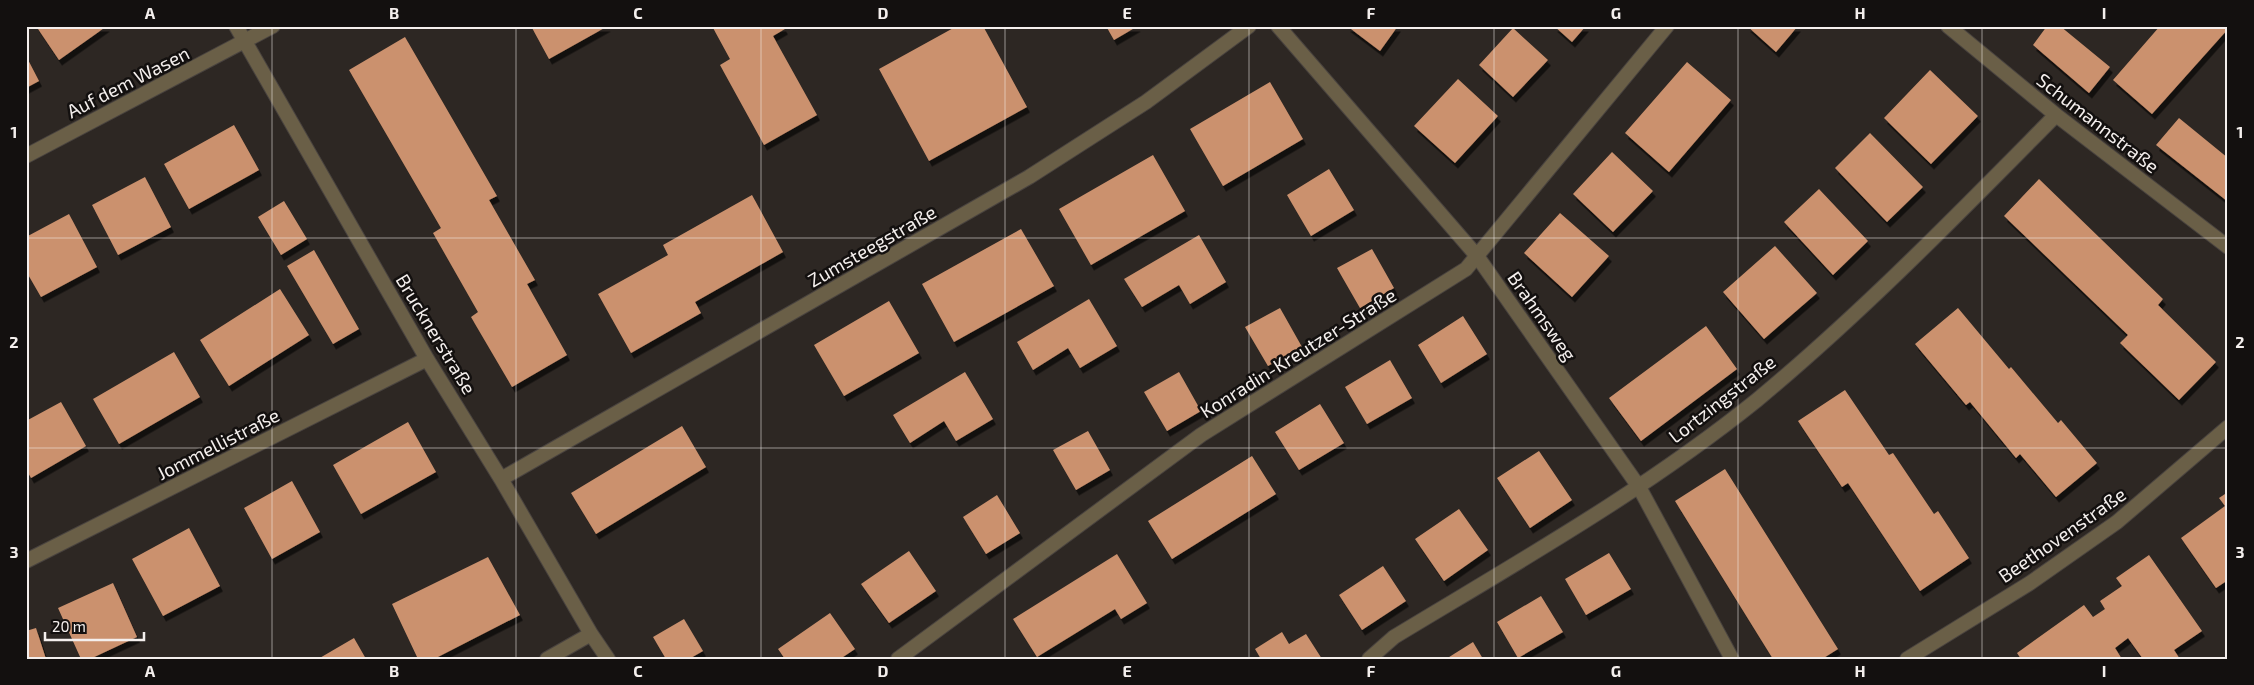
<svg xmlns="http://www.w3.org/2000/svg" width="2254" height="685" viewBox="0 0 2254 685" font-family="'Exo 2',sans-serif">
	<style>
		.building { fill: #cb916e; filter: url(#shadow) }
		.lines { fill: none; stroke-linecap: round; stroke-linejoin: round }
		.minor-casing { stroke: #49433f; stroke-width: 16 }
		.minor { stroke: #6a5f47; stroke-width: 14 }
		.grid { fill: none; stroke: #f4efed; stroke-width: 1; stroke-opacity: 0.55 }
		.labels { text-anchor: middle; stroke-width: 5; stroke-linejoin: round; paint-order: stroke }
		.street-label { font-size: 19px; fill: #f4efed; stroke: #13100f }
		.neatline { fill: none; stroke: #f4efed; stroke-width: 2 }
		.grid-label { font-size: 16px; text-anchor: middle; font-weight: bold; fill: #f4efed }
	</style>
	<defs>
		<filter id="shadow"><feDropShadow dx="3" dy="5.5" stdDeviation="0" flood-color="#0009"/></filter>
	</defs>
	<rect width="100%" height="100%" fill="#2d2723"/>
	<!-- building -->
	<path class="building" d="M36,26H107L59,60Z
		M531,26H608L549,59Z
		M712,26H783L785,29L773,36L817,115L764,145L720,65L730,59Z
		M957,26H983L1027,107L929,161L879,69Z
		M1106,26H1138L1114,40Z
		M1347,26H1398L1380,51Z
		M1554,26H1586L1572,42Z
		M1747,26H1798L1776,52Z
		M2047,26H2060L2110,67L2089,93L2033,45Z
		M2160,26H2228V29L2152,114L2113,80Z
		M1513,28L1548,60L1513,97L1479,65Z
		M405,37L497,196L489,200L535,280L527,284L567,355L512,387L471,317L478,312L433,233L441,228L349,70Z
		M26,56L39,81L26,88Z
		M1687,62L1731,100L1669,172L1625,133Z
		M1930,70L1978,116L1931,164L1884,118Z
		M1458,79L1498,116L1455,163L1414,126Z
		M1270,82L1303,139L1223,186L1190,129Z
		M2179,118L2228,158L2227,201L2156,145Z
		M234,125L259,170L189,209L164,164Z
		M1870,133L1923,187L1887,222L1835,168Z
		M1612,152L1653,191L1613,232L1573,194Z
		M1153,155L1185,211L1091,265L1059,209Z
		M1329,169L1354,210L1311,236L1287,195Z
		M145,177L171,227L118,255L92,205Z
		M2039,179L2163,299L2158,305L2216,362L2179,400L2120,343L2128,335L2004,216Z
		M1819,189L1868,241L1833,275L1784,222Z
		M752,195L783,252L695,302L701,313L631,353L598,294L668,255L663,245Z
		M284,201L307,239L281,255L258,217Z
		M1560,213L1609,256L1572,297L1524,253Z
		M69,214L97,267L41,297L26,271V237Z
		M1021,229L1054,286L954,342L922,284Z
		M1199,235L1226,282L1190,304L1179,285L1142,307L1124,279Z
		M1775,246L1817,293L1764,339L1723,292Z
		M1372,249L1394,288L1360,308L1337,268Z
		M314,250L359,329L333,344L287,266Z
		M280,289L309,335L229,386L200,340Z
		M1089,299L1117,346L1080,368L1068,348L1033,370L1017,342Z
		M889,301L919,353L844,396L814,345Z
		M1280,308L1302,347L1268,366L1245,327Z
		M1958,308L2009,369L2011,367L2058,423L2061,420L2097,463L2056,497L2020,454L2016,458L1970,402L1966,405L1915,344Z
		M1463,316L1487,354L1441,383L1418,345Z
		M1706,326L1737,369L1641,441L1609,398Z
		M174,352L200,397L119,444L93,399Z
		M1390,360L1412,398L1367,424L1345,387Z
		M965,372L993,419L956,441L944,421L910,443L893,415Z
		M1179,372L1201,411L1167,431L1144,392Z
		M1845,390L1889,455L1893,453L1934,514L1938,511L1969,558L1920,591L1848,483L1842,487L1798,421Z
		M61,402L86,446L31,478L26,469V421Z
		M1320,404L1344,443L1299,470L1275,432Z
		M408,422L436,472L361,514L333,465Z
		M682,426L706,467L596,534L571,493Z
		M1088,431L1110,470L1076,490L1053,450Z
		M1539,451L1572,500L1530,528L1497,478Z
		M1252,456L1276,494L1172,559L1148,521Z
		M1725,469L1838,649L1822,659H1773L1675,501Z
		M292,481L320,532L272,559L244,508Z
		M2228,492V580L2216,588L2181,538L2225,506L2219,498Z
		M997,495L1020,533L986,554L963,517Z
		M1459,509L1488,550L1444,581L1415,539Z
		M189,528L220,586L163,616L132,559Z
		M909,551L936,591L889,623L861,584Z
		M1609,553L1631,589L1586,615L1565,579Z
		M1117,554L1147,603L1121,619L1115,609L1037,657L1013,619Z
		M2149,555L2202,631L2174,650L2180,659H2143L2128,638L2115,648L2122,659H2021L2017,653L2084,605L2093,617L2105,609L2100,601L2122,586L2116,578Z
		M488,557L520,615L434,659H418L392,604Z
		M1383,566L1406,601L1362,630L1339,595Z
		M113,583L137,637L90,659H81L58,608Z
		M1541,596L1563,632L1518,658L1497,622Z
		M830,613L855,649L840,659H785L778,649Z
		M684,619L703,651L689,659H666L653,637Z
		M36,628L46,659H26V631Z
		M1282,632L1289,644L1306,634L1322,659H1261L1255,649Z
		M354,638L366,659H318Z
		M1473,642L1483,659H1446Z"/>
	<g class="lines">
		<!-- minor casing -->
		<g class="minor-casing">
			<path id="minor" d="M236,26L427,359L501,479L591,634L608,659
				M1278,26L1477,256L1639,487L1732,659
				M1948,26L2056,115L2228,247
				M26,156L273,26
				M501,479L1029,177L1146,102L1249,26
				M26,561L427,359
				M547,659L591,634
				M898,659L1201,435L1466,269L1667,26
				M1369,659L1394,637C1518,562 1644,491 1757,400C1863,312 1959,213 2056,115
				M1907,659L2030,583L2117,522L2228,427"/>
		</g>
		<!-- minor -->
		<use href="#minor" class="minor"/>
	</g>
	<!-- grid -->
	<path class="grid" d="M272,26V659M516,26V659M761,26V659M1005,26V659M1249,26V659M1494,26V659M1738,26V659M1982,26V659M26,238H2228M26,448H2228"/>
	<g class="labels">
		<!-- street labels -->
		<g class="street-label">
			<text transform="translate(128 82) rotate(-27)" y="7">Auf dem Wasen</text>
			<text transform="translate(2098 123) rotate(38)" y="7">Schumannstraße</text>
			<text transform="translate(872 246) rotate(-30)" y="7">Zumsteegstraße</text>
			<text transform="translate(1542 316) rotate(55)" y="7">Brahmsweg</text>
			<text transform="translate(436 334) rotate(59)" y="7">Brucknerstraße</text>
			<text transform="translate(1298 353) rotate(-32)" y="7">Konradin-Kreutzer-Straße</text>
			<text transform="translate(1722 399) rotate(-38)" y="7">Lortzingstraße</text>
			<text transform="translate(218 444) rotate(-27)" y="7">Jommellistraße</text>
			<text transform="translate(2062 535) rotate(-35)" y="7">Beethovenstraße</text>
		</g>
	</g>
	<!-- border -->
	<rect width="2254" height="685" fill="none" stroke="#13100f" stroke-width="55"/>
	<!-- scale -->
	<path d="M45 632v8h99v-8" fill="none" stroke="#f4efed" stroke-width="2.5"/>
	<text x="52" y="632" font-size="15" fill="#f4efed" stroke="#13100f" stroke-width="4" paint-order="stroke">20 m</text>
	<rect x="28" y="28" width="2198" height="630" class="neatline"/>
	<g class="grid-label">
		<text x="150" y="19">A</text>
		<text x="394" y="19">B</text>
		<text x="638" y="19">C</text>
		<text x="883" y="19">D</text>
		<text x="1127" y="19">E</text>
		<text x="1371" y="19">F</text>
		<text x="1616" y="19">G</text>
		<text x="1860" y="19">H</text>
		<text x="2104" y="19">I</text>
		<text x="14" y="138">1</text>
		<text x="2240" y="138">1</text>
		<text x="14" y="348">2</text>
		<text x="2240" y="348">2</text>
		<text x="14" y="558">3</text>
		<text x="2240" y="558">3</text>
		<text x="150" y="677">A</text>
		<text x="394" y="677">B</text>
		<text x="638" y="677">C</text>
		<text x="883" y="677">D</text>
		<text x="1127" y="677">E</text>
		<text x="1371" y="677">F</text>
		<text x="1616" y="677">G</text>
		<text x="1860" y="677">H</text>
		<text x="2104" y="677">I</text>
	</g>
</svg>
